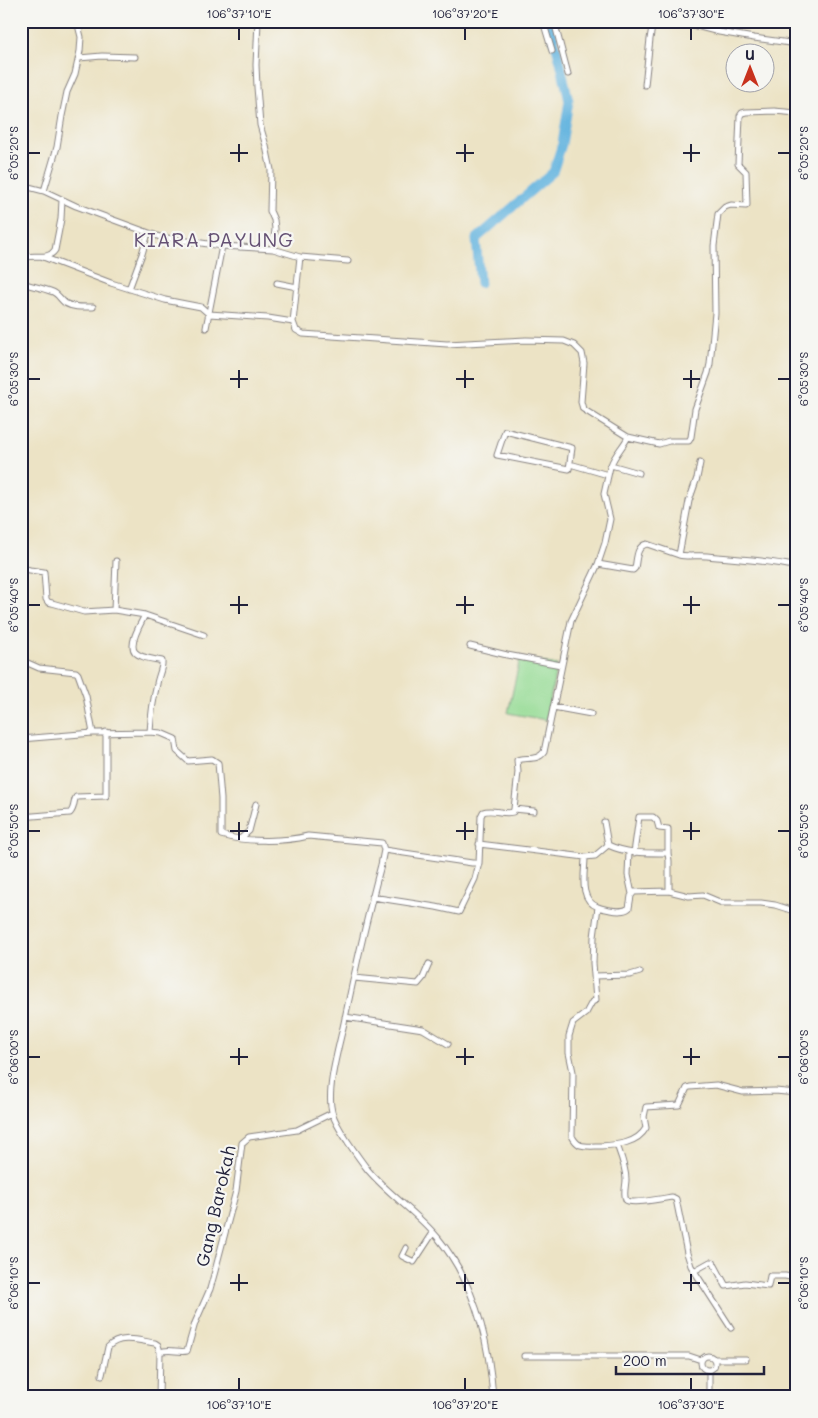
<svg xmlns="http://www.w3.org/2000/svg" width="818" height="1418" viewBox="0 0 818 1418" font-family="Mali,sans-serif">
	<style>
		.green { fill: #95db94; stroke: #5c7e68 }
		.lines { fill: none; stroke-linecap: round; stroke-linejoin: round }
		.river { stroke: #64b4df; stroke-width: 9 }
		.minor-casing { stroke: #878280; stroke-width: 7 }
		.minor { stroke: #fff; stroke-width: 5 }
		.ticks { fill: none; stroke: #22223b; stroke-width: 2 }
		.labels { text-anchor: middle; stroke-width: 4.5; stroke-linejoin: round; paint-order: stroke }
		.street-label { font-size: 18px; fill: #22223b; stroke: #f6f6f2 }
		.quarter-label { font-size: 20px; letter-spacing: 1px; fill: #655174; stroke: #f6f6f2 }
		.neatline { fill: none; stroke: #22223b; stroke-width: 2 }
		.ticks-label { font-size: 12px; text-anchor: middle; fill: #22223b }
	</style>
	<rect width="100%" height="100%" fill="#f6f6f2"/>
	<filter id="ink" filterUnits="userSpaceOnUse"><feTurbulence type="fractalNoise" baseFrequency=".02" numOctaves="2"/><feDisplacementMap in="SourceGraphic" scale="10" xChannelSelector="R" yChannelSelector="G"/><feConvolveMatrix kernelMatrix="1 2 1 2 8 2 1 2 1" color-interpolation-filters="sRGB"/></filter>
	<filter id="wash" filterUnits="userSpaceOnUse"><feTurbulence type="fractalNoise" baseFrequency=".0096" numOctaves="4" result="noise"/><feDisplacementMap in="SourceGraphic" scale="20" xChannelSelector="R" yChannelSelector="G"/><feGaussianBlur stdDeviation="1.12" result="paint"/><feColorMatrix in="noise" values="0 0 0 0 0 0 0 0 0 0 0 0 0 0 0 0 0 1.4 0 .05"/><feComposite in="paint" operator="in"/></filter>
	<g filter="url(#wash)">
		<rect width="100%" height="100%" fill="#ece3c5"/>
		<!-- green -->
		<path class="green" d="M520,658L557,665L546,720L508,713Z"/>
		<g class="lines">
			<!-- river -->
			<path class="river" d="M480,283L476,239L553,172L562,144L569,101L560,61L549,21"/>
		</g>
	</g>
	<g filter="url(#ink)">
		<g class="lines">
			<!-- minor casing -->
			<g class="minor-casing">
				<path id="minor" d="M258,21L256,65L257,87L260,125L266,146L271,170L270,211L274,220L275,229L273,249
					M543,21L552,51
					M554,21L568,74
					M677,21L719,32L754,38L797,44
					M79,58L102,56L135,57
					M645,85L650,39L653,21
					M21,185L44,191L76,206L160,237L222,246L273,249L300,257L293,322L296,330L303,334L447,344L526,340L564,341L574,345L582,353L584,363L581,402L583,409L628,437L659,444L669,441H689L691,437L695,409L708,373L710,364L715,313L714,246L718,214L725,207L731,205L746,206L747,205L746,172L738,164L740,116L742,113L746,112L774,111L797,113
					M44,191L57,147L62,116L67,92L75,74L80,51L81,37L77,21
					M43,257L111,283L165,300L201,307L209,314L268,318L293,322
					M300,257L348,261
					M21,259C32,252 47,262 55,250L61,219L62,200
					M21,283C32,286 43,288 53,292C58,294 60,299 65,303C73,308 84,307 93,307
					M277,283L297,287
					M129,289L142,254L148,233
					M206,328L222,246
					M505,431L572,448L569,469L497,455Z
					M700,463L697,478L689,501L679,555C688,557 697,555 707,556C734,559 770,560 797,567
					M570,464L608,475
					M611,465C615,454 623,447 628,437
					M598,564L633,570L635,568C637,559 636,546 647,544L679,555
					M21,568L30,570L44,572L46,599L48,602L52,603L84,612L114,610L145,615L204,635
					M114,610L116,561
					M145,615C141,623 128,644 135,652C140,658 154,659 162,661C163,668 158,676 157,684C153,700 151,715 150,732
					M470,646L507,655L561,665
					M21,660L39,668L76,672L78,674L86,696L93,733
					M553,707L591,714
					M21,739L93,733L150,732L161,733L175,739L177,751L188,761L212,759L218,763L221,799V835C243,842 285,842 308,836L382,843L384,850L381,865C367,917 355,970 344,1023C339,1046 326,1090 332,1112C335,1123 342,1133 348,1142C354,1151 361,1161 368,1170C389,1195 418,1213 438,1238C475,1283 489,1341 493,1397
					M514,809L534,811
					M21,817L70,813C75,808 73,802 76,797L106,796V732
					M604,822L608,845
					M240,839L249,831L256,804
					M479,844L585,857C585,873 578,900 598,907C602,909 607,909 610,910C617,911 624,912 629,908L631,896L634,892L669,891L689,896L703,895L722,903H761L775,905L797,912
					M384,850L472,863H479L481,816L483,812C492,808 503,815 513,812L514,809L518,772L517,760C526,757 538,761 544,752L571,621L598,564L605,543L610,519L604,494L610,467L611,465L639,473
					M629,852L628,875L632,894
					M634,853L639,817H653L657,821L659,828L668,829V853
					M585,857L595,856L608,845C627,854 647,853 668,853L669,861V891
					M372,897L436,907L459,912L475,879L479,863
					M598,907L594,937L593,963L596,1000L592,1002L586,1013L573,1023L569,1036V1053L573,1072L572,1136C574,1140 576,1143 580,1145C586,1147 594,1146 600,1146C616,1145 637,1144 646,1128L644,1117L646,1107L679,1105L687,1088L690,1087L716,1085L743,1092L775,1091L797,1093
					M594,976L630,975L640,972
					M354,978L418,984L423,978L429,964
					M345,1017L423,1029L448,1044
					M617,1145C621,1156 626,1168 626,1180C626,1185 623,1195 626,1200C630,1205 665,1198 672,1197L676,1199L687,1253L691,1266L731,1328
					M406,1248L402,1256L414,1262L433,1233
					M694,1271L710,1262H713L726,1286L745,1283L768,1286L770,1276H785L797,1278
					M701 1363a7 7 0 1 1 14 0a7 7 0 1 1-14 0Z
					M524,1356H689L701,1360
					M715,1359H746
					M102,1375L108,1347C120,1334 140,1341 155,1343L158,1345L160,1352
					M159,1397L160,1352C170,1348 178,1353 187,1351L195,1323L210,1289L215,1271L236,1191L242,1143L249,1137L297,1130L332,1113
					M709,1397V1371"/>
			</g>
			<!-- minor -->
			<use href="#minor" class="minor"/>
		</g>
	</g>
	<!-- ticks -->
	<path class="ticks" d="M239,28V40M465,28V40M691,28V40M239,144V162M465,144V162M691,144V162M28,153H40M230,153H248M456,153H474M683,153H700M778,153H790M239,370V388M465,370V388M691,370V388M28,379H40M230,379H248M456,379H474M683,379H700M778,379H790M239,596V614M465,596V614M691,596V614M28,605H40M230,605H248M456,605H474M683,605H700M778,605H790M239,822V840M465,822V840M691,822V840M28,831H40M230,831H248M456,831H474M683,831H700M778,831H790M239,1048V1065M465,1048V1065M691,1048V1065M28,1057H40M230,1057H248M456,1057H474M683,1057H700M778,1057H790M239,1274V1291M465,1274V1291M691,1274V1291M28,1283H40M230,1283H248M456,1283H474M683,1283H700M778,1283H790M239,1378V1390M465,1378V1390M691,1378V1390"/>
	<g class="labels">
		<!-- street labels -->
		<g class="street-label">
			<text transform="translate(216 1206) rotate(-77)" y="6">Gang Barokah</text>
		</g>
		<!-- quarter labels -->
		<g class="quarter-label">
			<text x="214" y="247">KIARA PAYUNG</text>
		</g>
	</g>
	<!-- margin -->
	<rect width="818" height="1418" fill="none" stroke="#f6f6f2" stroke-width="55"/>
	<!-- north arrow -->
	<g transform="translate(750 68)"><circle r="24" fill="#f6f6f2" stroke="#a1a1a9"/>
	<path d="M0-4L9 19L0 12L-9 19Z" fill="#c8321e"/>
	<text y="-8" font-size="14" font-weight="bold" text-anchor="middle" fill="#22223b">U</text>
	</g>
	<!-- scale -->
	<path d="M616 1366v8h148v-8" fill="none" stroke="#22223b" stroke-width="2.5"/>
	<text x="623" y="1366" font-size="15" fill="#22223b" stroke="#f6f6f2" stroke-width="4" paint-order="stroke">200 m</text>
	<rect x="28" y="28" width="762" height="1362" class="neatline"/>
	<g class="ticks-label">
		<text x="239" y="18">106°37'10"E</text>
		<text x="465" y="18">106°37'20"E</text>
		<text x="691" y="18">106°37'30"E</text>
		<text transform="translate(14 153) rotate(-90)" y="4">6°05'20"S</text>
		<text transform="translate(804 153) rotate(-90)" y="4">6°05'20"S</text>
		<text transform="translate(14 379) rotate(-90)" y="4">6°05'30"S</text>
		<text transform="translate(804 379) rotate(-90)" y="4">6°05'30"S</text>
		<text transform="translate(14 605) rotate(-90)" y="4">6°05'40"S</text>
		<text transform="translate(804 605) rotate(-90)" y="4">6°05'40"S</text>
		<text transform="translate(14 831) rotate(-90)" y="4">6°05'50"S</text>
		<text transform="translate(804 831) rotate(-90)" y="4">6°05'50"S</text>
		<text transform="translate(14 1057) rotate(-90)" y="4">6°06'00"S</text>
		<text transform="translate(804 1057) rotate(-90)" y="4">6°06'00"S</text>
		<text transform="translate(14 1283) rotate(-90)" y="4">6°06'10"S</text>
		<text transform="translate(804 1283) rotate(-90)" y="4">6°06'10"S</text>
		<text x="239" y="1409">106°37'10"E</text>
		<text x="465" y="1409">106°37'20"E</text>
		<text x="691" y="1409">106°37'30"E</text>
	</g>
</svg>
